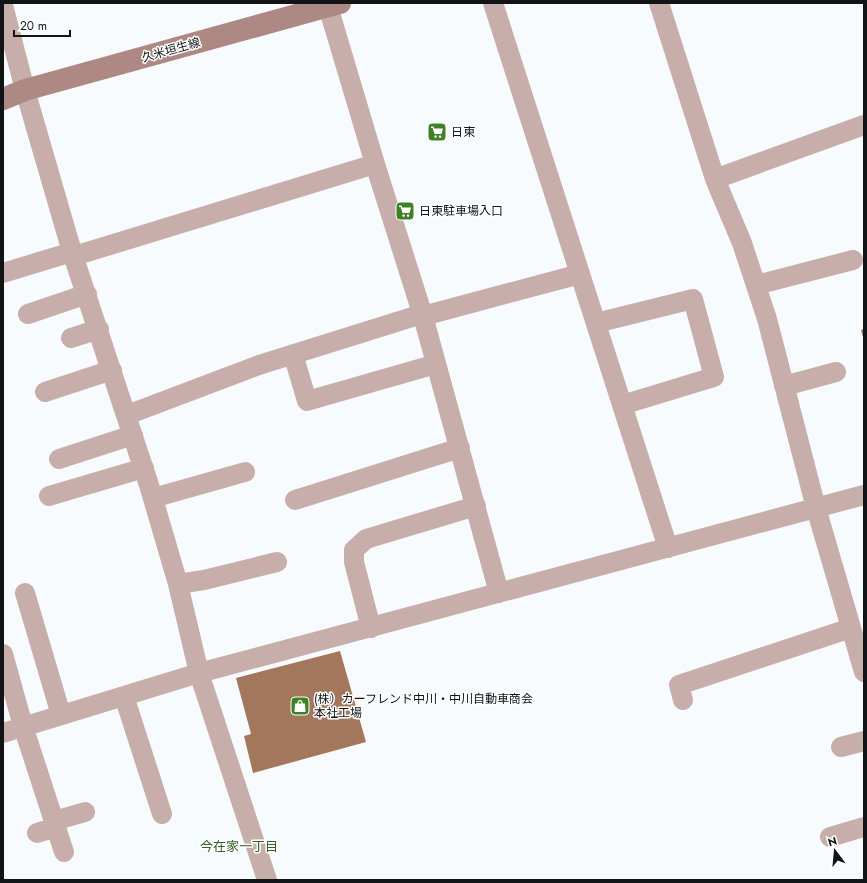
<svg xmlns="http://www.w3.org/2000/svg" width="867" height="883" viewBox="0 0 867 883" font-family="Jost,'Noto Sans JP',sans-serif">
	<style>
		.building { fill: #a2775c }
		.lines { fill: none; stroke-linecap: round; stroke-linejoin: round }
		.street { stroke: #c8aeaa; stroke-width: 20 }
		.secondary { stroke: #ae8984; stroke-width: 22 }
		.labels { text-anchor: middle; stroke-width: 3; stroke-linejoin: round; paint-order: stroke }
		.street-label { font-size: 12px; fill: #111315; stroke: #fff }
		.poi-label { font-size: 12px; fill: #111315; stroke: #fff; text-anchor: start }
		.neighbourhood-label { font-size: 13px; fill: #345f25; stroke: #fff }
	</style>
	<rect width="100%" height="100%" fill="#f7fbfe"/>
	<!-- building -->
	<path class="building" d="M864,329V341L861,330Z
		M340,651L366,742L253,773L244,736L251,734L236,678Z"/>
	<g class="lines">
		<!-- street -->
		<path class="street" d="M327,3L375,164L423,316L499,593
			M493,3L668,548
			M659,3L715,179L742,243L767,319L816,508L864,672
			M3,5L25,90L72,252L149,485L178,584L199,673L267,880
			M715,179L864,125
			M74,256L375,164
			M3,273L72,252
			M756,285L853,260
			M28,314L87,294
			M423,316L580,274
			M596,323L693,299L714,377L622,405
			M71,338L99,329
			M293,354L307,401L436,364
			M784,386L836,372
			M45,392L112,370
			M127,415L259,365L422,314
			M59,459L133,435
			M49,496L144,468
			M153,498L245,472
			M295,500L460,448
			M178,584L204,580L277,562
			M25,593L61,715
			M371,628L354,562V550L366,539L476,506
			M3,654L23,726L64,852
			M124,696L162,814
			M683,700L679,685L851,628
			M3,733L199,673L864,495
			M841,747L864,741
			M54,821L85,812
			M37,833L56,827
			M830,837L864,827"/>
		<!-- secondary -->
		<path class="secondary" d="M3,99L25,90L340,3"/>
	</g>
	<!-- icons -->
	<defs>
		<g id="supermarket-square" transform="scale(1)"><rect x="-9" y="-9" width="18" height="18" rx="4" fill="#3e8023" stroke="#fff"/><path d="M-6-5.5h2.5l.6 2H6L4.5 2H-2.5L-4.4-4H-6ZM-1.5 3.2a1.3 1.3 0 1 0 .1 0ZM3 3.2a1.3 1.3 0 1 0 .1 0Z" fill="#fff"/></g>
		<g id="shop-square" transform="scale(1)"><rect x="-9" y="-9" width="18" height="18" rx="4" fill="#3e8023" stroke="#fff"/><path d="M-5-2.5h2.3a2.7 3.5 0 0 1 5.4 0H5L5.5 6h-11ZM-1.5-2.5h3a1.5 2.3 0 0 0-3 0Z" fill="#fff"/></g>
	</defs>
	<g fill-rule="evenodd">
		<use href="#supermarket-square" x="437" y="132"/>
		<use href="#supermarket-square" x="405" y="211"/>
		<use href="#shop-square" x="300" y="706"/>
	</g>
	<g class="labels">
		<!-- street labels -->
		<g class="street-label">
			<text transform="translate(171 50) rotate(-16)" y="4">久米垣生線</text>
		</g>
		<!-- poi labels -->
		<g class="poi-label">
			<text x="451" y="136">日東</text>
			<text x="419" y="215">日東駐車場入口</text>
			<text x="314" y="703">(株）カーフレンド中川・中川自動車商会<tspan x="314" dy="14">本社工場</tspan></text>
		</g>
		<!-- neighbourhood labels -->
		<g class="neighbourhood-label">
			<text x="239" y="851">今在家一丁目</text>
		</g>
	</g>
	<!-- border -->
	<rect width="867" height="883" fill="none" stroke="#111315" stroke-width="8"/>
	<!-- north arrow -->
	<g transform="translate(835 851) rotate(344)" stroke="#ffffff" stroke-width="3" paint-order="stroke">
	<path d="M0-3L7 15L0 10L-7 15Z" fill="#111315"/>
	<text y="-6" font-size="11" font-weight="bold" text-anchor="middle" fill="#111315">N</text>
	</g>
	<!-- scale -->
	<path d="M14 30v6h56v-6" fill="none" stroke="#111315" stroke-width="2"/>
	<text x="20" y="30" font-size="12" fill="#111315" stroke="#ffffff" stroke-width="3" paint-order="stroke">20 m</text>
</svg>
